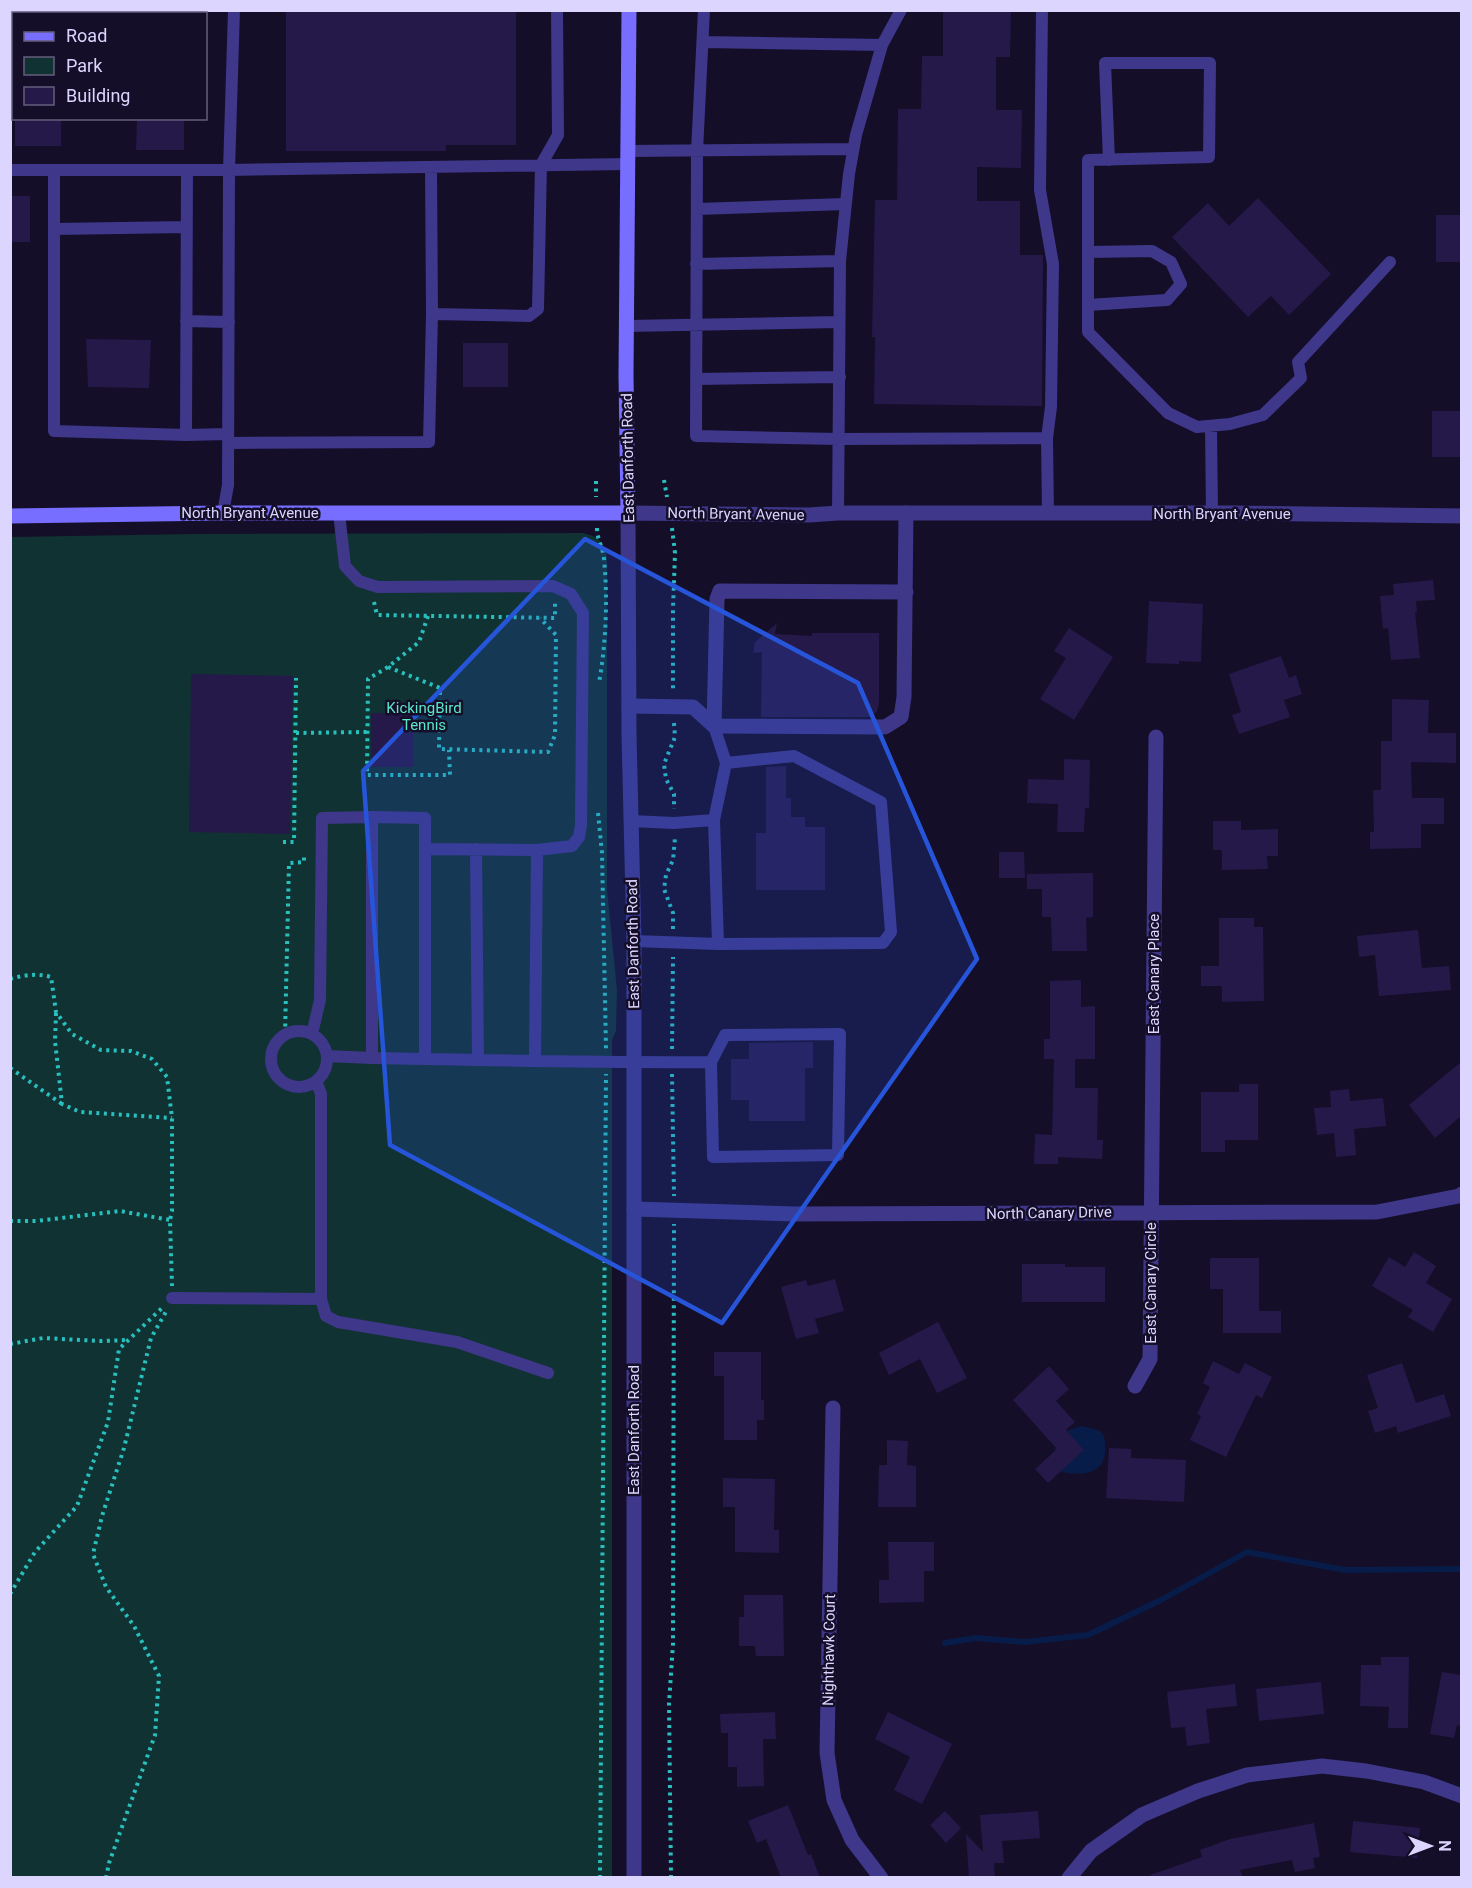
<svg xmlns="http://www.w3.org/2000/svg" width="1472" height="1888" viewBox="0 0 1472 1888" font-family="Roboto,sans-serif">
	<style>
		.green { fill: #113233 }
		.water { fill: #071c48 }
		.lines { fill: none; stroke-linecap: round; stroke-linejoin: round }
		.stream { stroke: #071c48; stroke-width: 6 }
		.building { fill: #25194a }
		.path { stroke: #28c0be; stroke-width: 4; stroke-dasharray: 3 4.5; stroke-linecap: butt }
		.service { stroke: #3e378a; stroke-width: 12 }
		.minor { stroke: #3e378a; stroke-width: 15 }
		.tertiary { stroke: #3e378a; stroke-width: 15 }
		.secondary { stroke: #776dff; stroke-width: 15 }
		.marked { fill: #2755da; fill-opacity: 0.2; stroke: #2755da; stroke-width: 4.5; stroke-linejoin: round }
		.labels { text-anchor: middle; stroke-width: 5; stroke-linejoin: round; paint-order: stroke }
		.street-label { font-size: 15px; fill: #dcd6ff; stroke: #140e28 }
		.park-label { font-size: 15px; fill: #5ae7ca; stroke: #140e28 }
	</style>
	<rect width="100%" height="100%" fill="#140e28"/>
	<!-- green -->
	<path class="green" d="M583,533C599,537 603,541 607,556V889L617,990L616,1031L612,1040V1877H11V537L194,534Z"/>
	<!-- water -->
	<path class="water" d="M1083,1426C1088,1428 1097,1429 1101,1432C1105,1436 1105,1441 1105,1446C1108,1473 1083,1477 1062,1472L1053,1454C1059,1437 1064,1429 1083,1426Z"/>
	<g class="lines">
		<!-- stream -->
		<path class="stream" d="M945,1643L976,1638L1025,1642L1088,1635L1163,1599L1247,1552L1345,1570L1462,1569"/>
	</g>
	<!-- building -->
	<path class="building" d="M286,10H516V145H446V151H286Z
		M943,10H1011L1010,57H996V110H1022L1021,168L977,167V201H1020V255H1043L1042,406L874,404L875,337H872L875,200H897L898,109H921L922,56H943Z
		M15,118H61V146H15Z
		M137,118H184V150H136Z
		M10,196H30V242H10Z
		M1258,198L1331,274L1289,315L1271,296L1248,317L1172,237L1208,203L1229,226Z
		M1436,215H1461V262H1436Z
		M86,339L151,340L149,388L88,387Z
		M463,343H508V387H463Z
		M1432,411H1461V457H1432Z
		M1433,580L1435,600L1416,601L1417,612H1415L1420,658L1391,660L1388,628L1383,629L1380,596L1394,595L1393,584Z
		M1149,601L1203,604L1201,662L1179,661V664L1146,663Z
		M777,623L775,634L812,636V633H879V703L877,712L869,717H761L762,652L753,653L755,642Z
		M1069,628L1113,657L1074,720L1040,699L1066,658L1054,651Z
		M1281,656L1289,678L1296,675L1302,694L1284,700L1290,717L1239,734L1232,715L1241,712L1229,674Z
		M191,674L293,676L290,834L189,832Z
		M1392,699L1429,700L1428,733H1456V763L1411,762L1412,798H1444V824H1421V848L1370,849V832H1374L1373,790H1381V741H1392Z
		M371,713H413V767H371Z
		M1064,759L1090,760L1089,808H1085L1084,832H1057L1058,804L1027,803L1028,779L1064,780Z
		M786,766V798H791V817H805V827H825V890H756V833H766V767Z
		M1213,821H1241V830L1278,829V856H1267L1268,869L1222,870V850H1213Z
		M999,852H1024L1025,878H999Z
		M1093,873V917L1086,918L1087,951H1052L1051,917H1042V889H1027V874Z
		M1219,918H1254V927H1263L1264,1001L1222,1002V986H1201V966H1219Z
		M1418,930L1422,968L1449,966L1451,990L1379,996L1375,955L1359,957L1357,936Z
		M1081,980V1007L1095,1006V1059H1075V1088H1098L1097,1140H1103L1102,1159L1058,1157V1164H1034L1035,1134L1052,1135L1054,1059H1044V1039H1050V981Z
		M813,1042V1068H805V1121H749V1100H731V1059H749V1043Z
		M1461,1062V1116L1435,1138L1409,1105Z
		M1239,1084H1258V1140H1225V1152H1201V1092H1239Z
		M1349,1089L1350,1101L1383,1098L1386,1126L1354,1129L1356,1155L1336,1157L1334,1133L1317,1135L1314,1108L1331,1107L1330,1091Z
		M1414,1252L1436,1266L1426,1283L1452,1299L1433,1332L1408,1317L1413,1310L1372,1286L1389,1257L1405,1267Z
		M1210,1258H1259V1311H1281V1333H1223V1289H1210Z
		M1022,1264H1065V1267H1105V1302H1022Z
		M835,1279L844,1311L815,1319L819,1333L796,1339L781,1287L806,1280L808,1286Z
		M938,1322L967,1378L937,1393L920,1359L889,1375L879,1353Z
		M714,1352H761V1400H764V1420H757V1440H724V1376H714Z
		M1213,1361L1239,1374L1245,1363L1272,1377L1262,1398L1256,1395L1226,1457L1190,1440L1201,1416L1197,1414L1210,1387L1203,1383Z
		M1402,1363L1416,1403L1444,1394L1451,1416L1398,1433L1396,1426L1375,1433L1368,1411L1378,1408L1367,1375Z
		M1049,1366L1069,1389L1056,1401L1075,1422L1066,1430L1084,1450L1048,1483L1035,1469L1057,1449L1013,1400Z
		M887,1440L908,1441L907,1465L916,1466V1507H878L879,1465H887Z
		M1109,1448L1131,1449V1458L1186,1460L1184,1502L1106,1498Z
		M723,1478L775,1479L774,1530H779V1553L735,1552V1507H723Z
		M888,1542H934V1571H924V1602L879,1603V1580H889Z
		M744,1595H783L784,1656H756L755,1646H739V1617H744Z
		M1381,1657H1409L1408,1728H1388L1389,1707L1360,1706L1361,1665H1381Z
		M1442,1672L1461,1675V1726L1457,1725L1454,1738L1430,1734Z
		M1321,1682L1324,1714L1259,1721L1256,1689Z
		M1235,1684L1237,1706L1206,1709L1210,1743L1187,1746L1185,1727L1171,1728L1167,1692Z
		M775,1712L776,1739H763L764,1786L737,1787V1767H728V1733H721L720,1714Z
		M888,1712L952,1744L922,1804L894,1790L910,1757L875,1739Z
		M788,1805L808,1855L811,1854L820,1878H781L766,1839L757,1843L748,1821Z
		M945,1811L961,1828L946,1843L930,1825Z
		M1038,1811L1040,1838L1002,1841L1004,1863H994L995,1878H969L966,1834L983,1852L980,1815Z
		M1353,1821L1420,1828L1417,1858L1350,1852Z
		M1314,1823L1320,1857L1313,1858L1315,1868L1295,1872L1292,1860L1240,1870L1243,1878H1150V1875L1202,1857L1200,1850L1230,1839Z"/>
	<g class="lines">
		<!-- path -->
		<path class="path" d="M664,480L667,497
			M596,481V497
			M597,528C597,540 603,547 604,559C608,600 606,643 599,683
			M672,528L675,553L673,609V691
			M374,602L377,615L555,618V601
			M428,616L419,642L388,667L368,679L367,775H450L449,750
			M388,667L440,688L439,749L548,752L555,735L556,635L540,618
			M674,723L675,737L664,764L666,779L674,794V809
			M296,733L367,732
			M598,813L602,853L606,1049
			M283,842H294L296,678
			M673,929V913L664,889L666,875L673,860L675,838
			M10,979C24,975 37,973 51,977L56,1012L72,1034L101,1050L131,1051L152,1059L167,1077L172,1118V1211L170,1220L172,1286
			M56,1013L55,1041L62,1104L80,1112L172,1118
			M285,1034L289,863L304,862V857
			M672,1049L673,957
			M10,1068L62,1104
			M672,1074L674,1196
			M10,1221H36L120,1211L170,1220
			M10,1344L43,1338L100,1341L128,1340
			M10,1594L35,1552L77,1506L108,1422L119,1349L163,1307
			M106,1878L109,1863L155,1735L159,1676L134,1626L106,1587L93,1554L102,1516L124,1448L151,1338L167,1310
			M600,1878L606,1074
			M671,1878L669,1703L673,1644L674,1224"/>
		<!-- service -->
		<path class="service" d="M704,10L697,151L696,436L839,439L1047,438
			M1042,10L1040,190L1053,264L1051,407L1047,438L1048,514
			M703,42L882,45
			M628,151L853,149
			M1109,160L1105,63H1210L1209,157L1088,160V332L1168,413L1197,427L1230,424L1263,415L1301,378L1298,362L1390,262
			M431,167L432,314
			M10,170H229L234,10
			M54,170V431L186,435L187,170
			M697,209L845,204
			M54,229L187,227
			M1088,252L1152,251L1171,262L1181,284L1167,300L1088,305
			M696,264L840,261
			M186,321L229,322
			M626,326L839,322
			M696,379L840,377
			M1211,426L1212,513
			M186,435L228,434
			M228,443L429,442L432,314L529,316L538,309L541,165L558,135L557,10
			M223,513L228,485L229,170L628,164
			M339,513L345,566L359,581L378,587L553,586L571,594L583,613L581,825L579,837L572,846L537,850
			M838,513L840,261L849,174L856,135L882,45L901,10
			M714,726L726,763L714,820
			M631,821L674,823L714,820L718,944L634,941
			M425,849L537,850L535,1060
			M476,849L478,1059
			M718,944L883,943L891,932L881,802L794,756L726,763
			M271 1059a28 28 0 1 1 56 0a28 28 0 1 1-56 0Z
			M312,1034L320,1000L322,818L372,817
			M327,1056L372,1058
			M425,1059V818L372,817V1058C485,1060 598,1063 711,1062L713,1157L838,1155L840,1034L725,1035L711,1062
			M172,1298L321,1299V1094L316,1081
			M321,1299L326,1316L338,1322L457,1342L548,1373"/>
		<!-- minor -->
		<path class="minor" d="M629,706L693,707L714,726L885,727L901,717L904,697L906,513
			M714,726L717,599L720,591L906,592
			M634,1209L794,1214L1377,1212L1459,1196L1462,1194
			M1135,1386L1150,1359L1156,737
			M833,1408L827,1753L834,1800L852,1840L881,1878
			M1069,1878L1091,1851L1142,1815L1198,1791L1247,1775L1322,1766L1366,1771L1424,1782L1462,1796"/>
		<!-- tertiary -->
		<path class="tertiary" d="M634,1878V941L629,735L628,513L809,515L838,513H1232L1462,516"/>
		<!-- secondary -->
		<path class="secondary" d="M10,516L223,513H628L626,375L629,10"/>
	</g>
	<!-- marked area -->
	<path class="marked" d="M585,539L858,683L977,959L722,1323L390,1145L363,771Z"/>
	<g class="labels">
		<!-- street labels -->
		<g class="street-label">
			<text transform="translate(628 458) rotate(-91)" y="5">East Danforth Road</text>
			<text x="250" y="518">North Bryant Avenue</text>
			<text transform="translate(736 514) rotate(1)" y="5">North Bryant Avenue</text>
			<text x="1222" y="519">North Bryant Avenue</text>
			<text transform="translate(633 944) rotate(-91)" y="5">East Danforth Road</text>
			<text transform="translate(1154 974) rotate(-90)" y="5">East Canary Place</text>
			<text transform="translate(1049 1213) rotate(-1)" y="5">North Canary Drive</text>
			<text transform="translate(1151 1283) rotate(-90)" y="5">East Canary Circle</text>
			<text transform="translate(634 1430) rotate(-90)" y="5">East Danforth Road</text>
			<text transform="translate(829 1650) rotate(-89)" y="5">Nighthawk Court</text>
		</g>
		<!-- park labels -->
		<g class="park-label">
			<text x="424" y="713">KickingBird<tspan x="424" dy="17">Tennis</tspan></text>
		</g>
	</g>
	<!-- border -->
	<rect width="1472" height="1888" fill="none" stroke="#dcd6ff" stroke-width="24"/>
	<!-- legend -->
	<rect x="12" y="12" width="195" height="108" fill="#140e28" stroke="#645e7e" stroke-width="1.5"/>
	<rect x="24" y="32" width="30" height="9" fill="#776dff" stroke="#645e7e" stroke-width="1.5"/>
	<text x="66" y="42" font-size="18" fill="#dcd6ff">Road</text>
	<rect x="24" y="57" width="30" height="18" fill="#113233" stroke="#645e7e" stroke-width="1.5"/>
	<text x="66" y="72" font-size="18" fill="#dcd6ff">Park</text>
	<rect x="24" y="87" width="30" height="18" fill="#25194a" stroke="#645e7e" stroke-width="1.5"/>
	<text x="66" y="102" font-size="18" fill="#dcd6ff">Building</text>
	<!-- north arrow -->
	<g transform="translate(1430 1846) rotate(90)" stroke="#140e28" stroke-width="4.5" paint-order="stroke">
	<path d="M0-4.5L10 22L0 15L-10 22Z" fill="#dcd6ff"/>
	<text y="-9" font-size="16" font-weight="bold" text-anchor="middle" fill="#dcd6ff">N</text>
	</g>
</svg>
